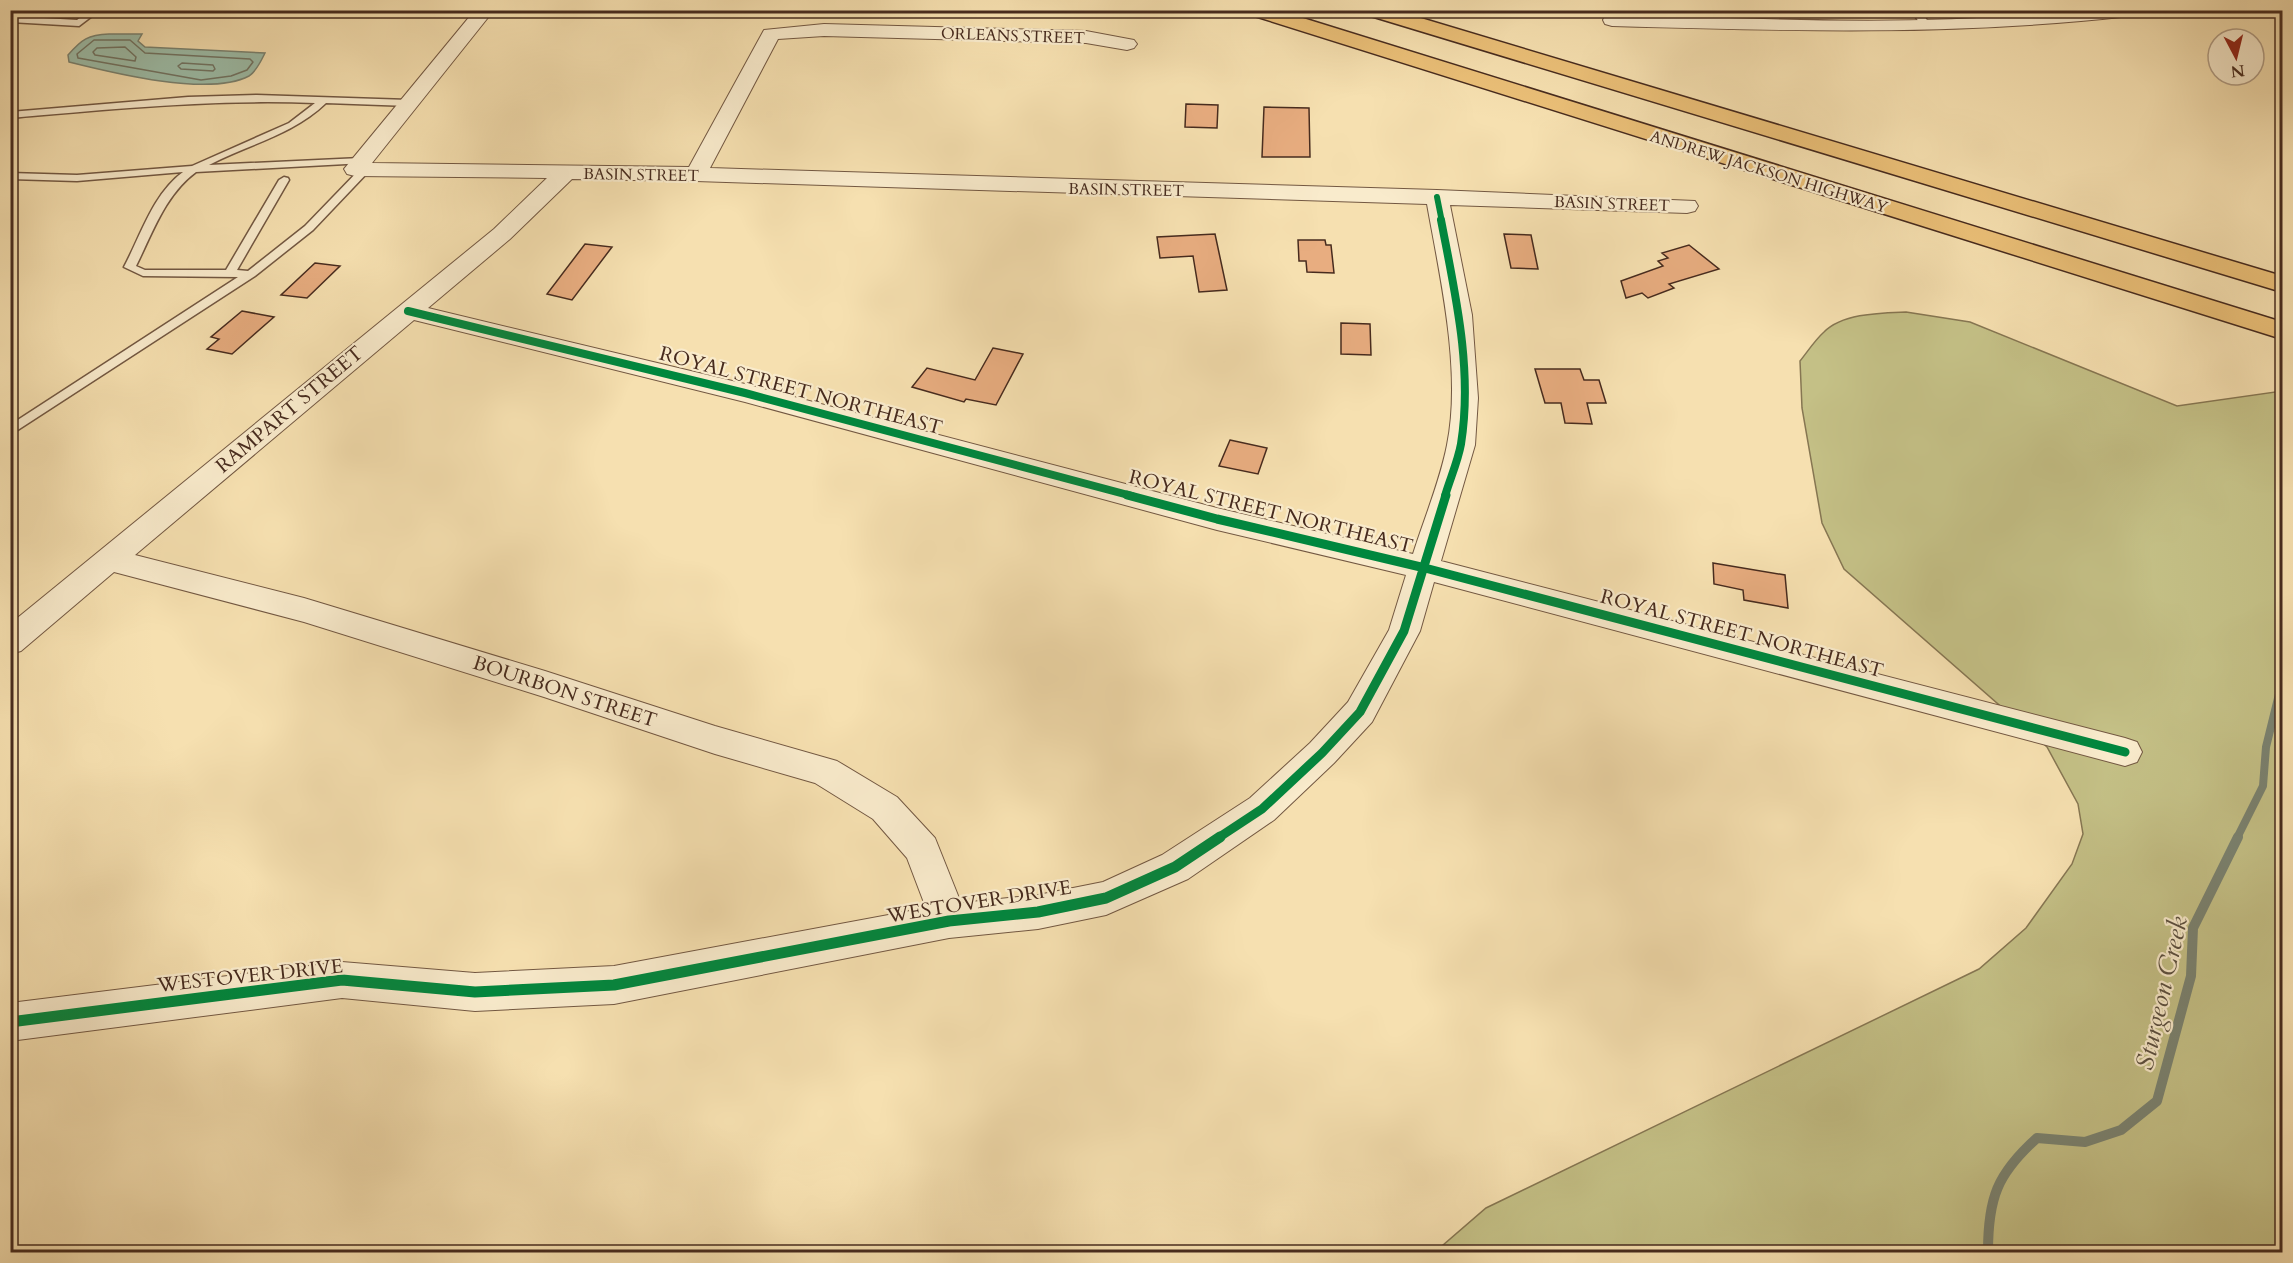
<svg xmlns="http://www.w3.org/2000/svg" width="2293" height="1263" viewBox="0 0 2293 1263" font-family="Cardo,serif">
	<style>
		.green { fill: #c4c086; stroke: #867652; stroke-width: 1.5 }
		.water { fill: #9dbda8; stroke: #7b8371; stroke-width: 1.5 }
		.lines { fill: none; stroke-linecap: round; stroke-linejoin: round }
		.shore { stroke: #727463; stroke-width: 1.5 }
		.stream-far1 { stroke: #7b8371; stroke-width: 8 }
		.stream { stroke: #7b8371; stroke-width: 10 }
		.building { fill: #e8ad80; stroke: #472b1e; stroke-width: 1.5 }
		.lane-casing { stroke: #735842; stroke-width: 3 }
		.street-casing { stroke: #735842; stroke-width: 2 }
		.highway-casing { stroke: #472b1e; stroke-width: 3 }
		.lane { fill: #f9ebcc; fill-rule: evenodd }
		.street { fill: #f9ebcc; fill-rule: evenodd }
		.highway { fill: #ebc078; fill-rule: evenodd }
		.cycleway-far3-casing { stroke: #f9ebcc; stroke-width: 8 }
		.cycleway-far2-casing { stroke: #f9ebcc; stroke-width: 10 }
		.cycleway-far1-casing { stroke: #f9ebcc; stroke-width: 13 }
		.cycleway-casing { stroke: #f9ebcc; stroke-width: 15 }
		.cycleway-far3 { stroke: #00873e; stroke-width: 6 }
		.cycleway-far2 { stroke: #00873e; stroke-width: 8 }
		.cycleway-far1 { stroke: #00873e; stroke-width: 9 }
		.cycleway { stroke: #00873e; stroke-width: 11 }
		.labels { text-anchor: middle; stroke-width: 4.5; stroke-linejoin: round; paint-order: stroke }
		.far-street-label { font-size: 16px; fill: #472b1e; stroke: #f9ebcc }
		.street-label { font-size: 20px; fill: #472b1e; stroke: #f9ebcc }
		.near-water-label { font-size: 26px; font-style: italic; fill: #5c5040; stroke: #f9ebcc }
	</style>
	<rect width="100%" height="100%" fill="#f6e0b0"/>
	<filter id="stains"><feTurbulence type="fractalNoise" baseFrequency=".00333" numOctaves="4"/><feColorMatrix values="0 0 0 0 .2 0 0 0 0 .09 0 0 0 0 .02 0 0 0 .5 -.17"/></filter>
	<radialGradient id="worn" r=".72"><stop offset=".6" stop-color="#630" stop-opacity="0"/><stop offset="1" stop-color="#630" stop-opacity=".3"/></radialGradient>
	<!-- green -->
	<path class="green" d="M1906,312L1970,322L2177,406L2282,391V1252H1435L1486,1208L1979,969L2026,928L2072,864L2083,834L2078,804L2047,747L1844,569L1822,523L1802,408L1800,361C1808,351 1815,340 1824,332C1843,313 1881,313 1906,312Z"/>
	<!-- water -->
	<path class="water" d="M109,34H142L138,41L145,47L265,53C261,61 256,72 249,76C209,97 113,73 69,62L68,55C82,39 88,35 109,34Z"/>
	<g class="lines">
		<!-- shore -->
		<path class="shore" d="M94,40H130L145,53L250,59L253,62L247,70L231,76L201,80L78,58L77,54Z
			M125,47L136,57L135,61L95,55L93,52L97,48Z
			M182,63L213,65L215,69L213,71L181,69L178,66Z"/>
		<!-- stream-far1 -->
		<path class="stream-far1" d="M2237,838L2263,786L2266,747L2282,682"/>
		<!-- stream -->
		<path class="stream" d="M1988,1252C1988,1198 1997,1174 2037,1138L2085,1142L2121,1130L2157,1101L2191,976L2193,928L2238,837"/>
	</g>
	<!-- building -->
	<path class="building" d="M1186,104L1218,105L1217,128L1185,127Z
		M1264,107L1309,108L1310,157H1262Z
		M1215,234L1227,290L1199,292L1193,256L1160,258L1157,237Z
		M1504,234L1531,235L1538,269L1511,268Z
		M1298,240H1325L1326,245H1331L1334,273L1307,272L1306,261H1299Z
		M585,244L612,247L572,300L547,294Z
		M1689,245L1719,269L1669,284L1674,288L1648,298L1642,293L1626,298L1621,281L1663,266L1658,261L1668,258L1662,253Z
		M315,263L340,266L307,298L281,295Z
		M242,311L274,317L232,354L207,349L219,339L211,337Z
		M1341,323L1370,324L1371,355L1341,354Z
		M993,348L1023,354L996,405L966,399L964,402L912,387L927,368L975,380Z
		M1535,369H1580L1584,380H1599L1606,403H1587L1592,424L1565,423L1561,403H1545Z
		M1230,440L1267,448L1258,474L1219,466Z
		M1713,563L1785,575L1788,608L1744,600L1743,590L1714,584Z"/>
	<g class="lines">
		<!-- lane casing -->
		<g class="lane-casing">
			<path id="lane" d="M90,10H100L79,26L10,22V16L77,20Z
				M1911,10H1920L1931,26L1929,28H1923Z
				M257,95L409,100L414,103L409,106L326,103C293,135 249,144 209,165L361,158L366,161L365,163L196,172C165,195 153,232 136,266L145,270H226L279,180L284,177L288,178L289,180L237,270L248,271L305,226L362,167L371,169L313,230L255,276L10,435V425L238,277L143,276L124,267C141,235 153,194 183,172L77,181L10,179V173L77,175L192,166L289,123L315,103C213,99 112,109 10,118V112L188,97Z"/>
		</g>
		<!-- street casing -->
		<g class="street-casing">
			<path id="street" d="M475,10H494L372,163L689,167L764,30L824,24L1086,31L1134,40L1137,44L1134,48L1127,50L1086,43L824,36L778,39L710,168L1437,190L1695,201L1698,206L1695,211L1687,213L1450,205L1472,315L1478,398L1475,445L1441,561L2125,738L2137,742L2142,752L2137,762L2125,766L1434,582L1420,631L1372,722L1334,763L1274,820L1188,879L1106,915L1038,929L949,938L614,1004L475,1011L342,998L10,1041V1003L342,962L475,973L614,966L926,908L907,858L873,819L815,783L715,754L544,697L304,622L114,572L21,651L10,654V624L494,229L547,178L355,176L347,174L344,169ZM572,179L696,181L1427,204C1440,277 1462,372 1447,445C1440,481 1424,519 1413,554L1217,508L745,384L428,308L510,239ZM414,320L745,402L1217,530L1406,575L1389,630L1348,702L1310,743L1250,798L1162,855L1103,882L1038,895L961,903L935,838L897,797L837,761L715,726L545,671L304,598L135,555Z
				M2077,10H2139L2137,14L2130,16C1957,36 1785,31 1612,26L1605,24L1603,20L1605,16L1612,14C1766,19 1923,28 2077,10Z"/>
		</g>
		<!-- highway casing -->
		<g class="highway-casing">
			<path id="highway" d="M1246,10H1277L2282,322V339L1248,14Z
				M1362,10H1394L2282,276V292L1364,14Z"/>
		</g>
		<!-- lane -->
		<use href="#lane" class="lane"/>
		<!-- street -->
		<use href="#street" class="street"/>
		<!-- highway -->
		<use href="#highway" class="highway"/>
		<!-- cycleway-far3 casing -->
		<g class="cycleway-far3-casing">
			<path id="cycleway-far3" d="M1437,197L1442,222"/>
		</g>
		<!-- cycleway-far2 casing -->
		<g class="cycleway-far2-casing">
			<path id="cycleway-far2" d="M1441,220C1455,293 1473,369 1461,444C1458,461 1450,479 1445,496
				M408,311L745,393L1132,496"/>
		</g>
		<!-- cycleway-far1 casing -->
		<g class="cycleway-far1-casing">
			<path id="cycleway-far1" d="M1127,495L1217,519L1425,568L2125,752
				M1218,838L1262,809L1322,753L1360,712L1404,631L1446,495"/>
		</g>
		<!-- cycleway casing -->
		<g class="cycleway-casing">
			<path id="cycleway" d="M10,1022L342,980L475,992L614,985L949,921L1038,912L1106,898L1175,867L1220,837"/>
		</g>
		<!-- cycleway-far3 -->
		<use href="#cycleway-far3" class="cycleway-far3"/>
		<!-- cycleway-far2 -->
		<use href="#cycleway-far2" class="cycleway-far2"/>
		<!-- cycleway-far1 -->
		<use href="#cycleway-far1" class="cycleway-far1"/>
		<!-- cycleway -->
		<use href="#cycleway" class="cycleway"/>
	</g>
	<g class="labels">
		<!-- far-street labels -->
		<g class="far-street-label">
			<text transform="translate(1013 35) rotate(2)" y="6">ORLEANS STREET</text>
			<text transform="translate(1769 171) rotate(17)" y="6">ANDREW JACKSON HIGHWAY</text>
			<text transform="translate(641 174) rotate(1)" y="6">BASIN STREET</text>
			<text transform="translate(1126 189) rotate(1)" y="6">BASIN STREET</text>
			<text transform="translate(1612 203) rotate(2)" y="6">BASIN STREET</text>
		</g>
		<!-- street labels -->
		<g class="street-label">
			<text transform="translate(801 390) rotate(15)" y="7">ROYAL STREET NORTHEAST</text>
			<text transform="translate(289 409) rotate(-40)" y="7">RAMPART STREET</text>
			<text transform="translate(1271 511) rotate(14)" y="7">ROYAL STREET NORTHEAST</text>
			<text transform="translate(1742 633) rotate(15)" y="7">ROYAL STREET NORTHEAST</text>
			<text transform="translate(565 691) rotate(18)" y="7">BOURBON STREET</text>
			<text transform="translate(979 901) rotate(-9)" y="7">WESTOVER DRIVE</text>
			<text transform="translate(250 975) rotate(-6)" y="7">WESTOVER DRIVE</text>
		</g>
		<!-- near-water labels -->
		<g class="near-water-label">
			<text transform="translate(2161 993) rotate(-77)" y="9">Sturgeon Creek</text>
		</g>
	</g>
	<!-- margin -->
	<rect width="2293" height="1263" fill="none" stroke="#f6e0b0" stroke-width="36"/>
	<rect x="12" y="12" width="2269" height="1239" fill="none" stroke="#472b1e" stroke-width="3"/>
	<rect x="18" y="18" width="2257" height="1227" fill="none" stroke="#472b1e" stroke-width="1.5"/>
	<!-- north arrow -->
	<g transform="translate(2236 57) rotate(173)"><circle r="28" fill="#f9ebcc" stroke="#b29e86" stroke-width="1.5"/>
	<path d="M0-4.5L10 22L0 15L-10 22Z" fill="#8f2418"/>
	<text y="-9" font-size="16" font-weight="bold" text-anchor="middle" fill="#472b1e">N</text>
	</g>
	<rect width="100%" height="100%" filter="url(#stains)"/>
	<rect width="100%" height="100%" fill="url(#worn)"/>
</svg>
